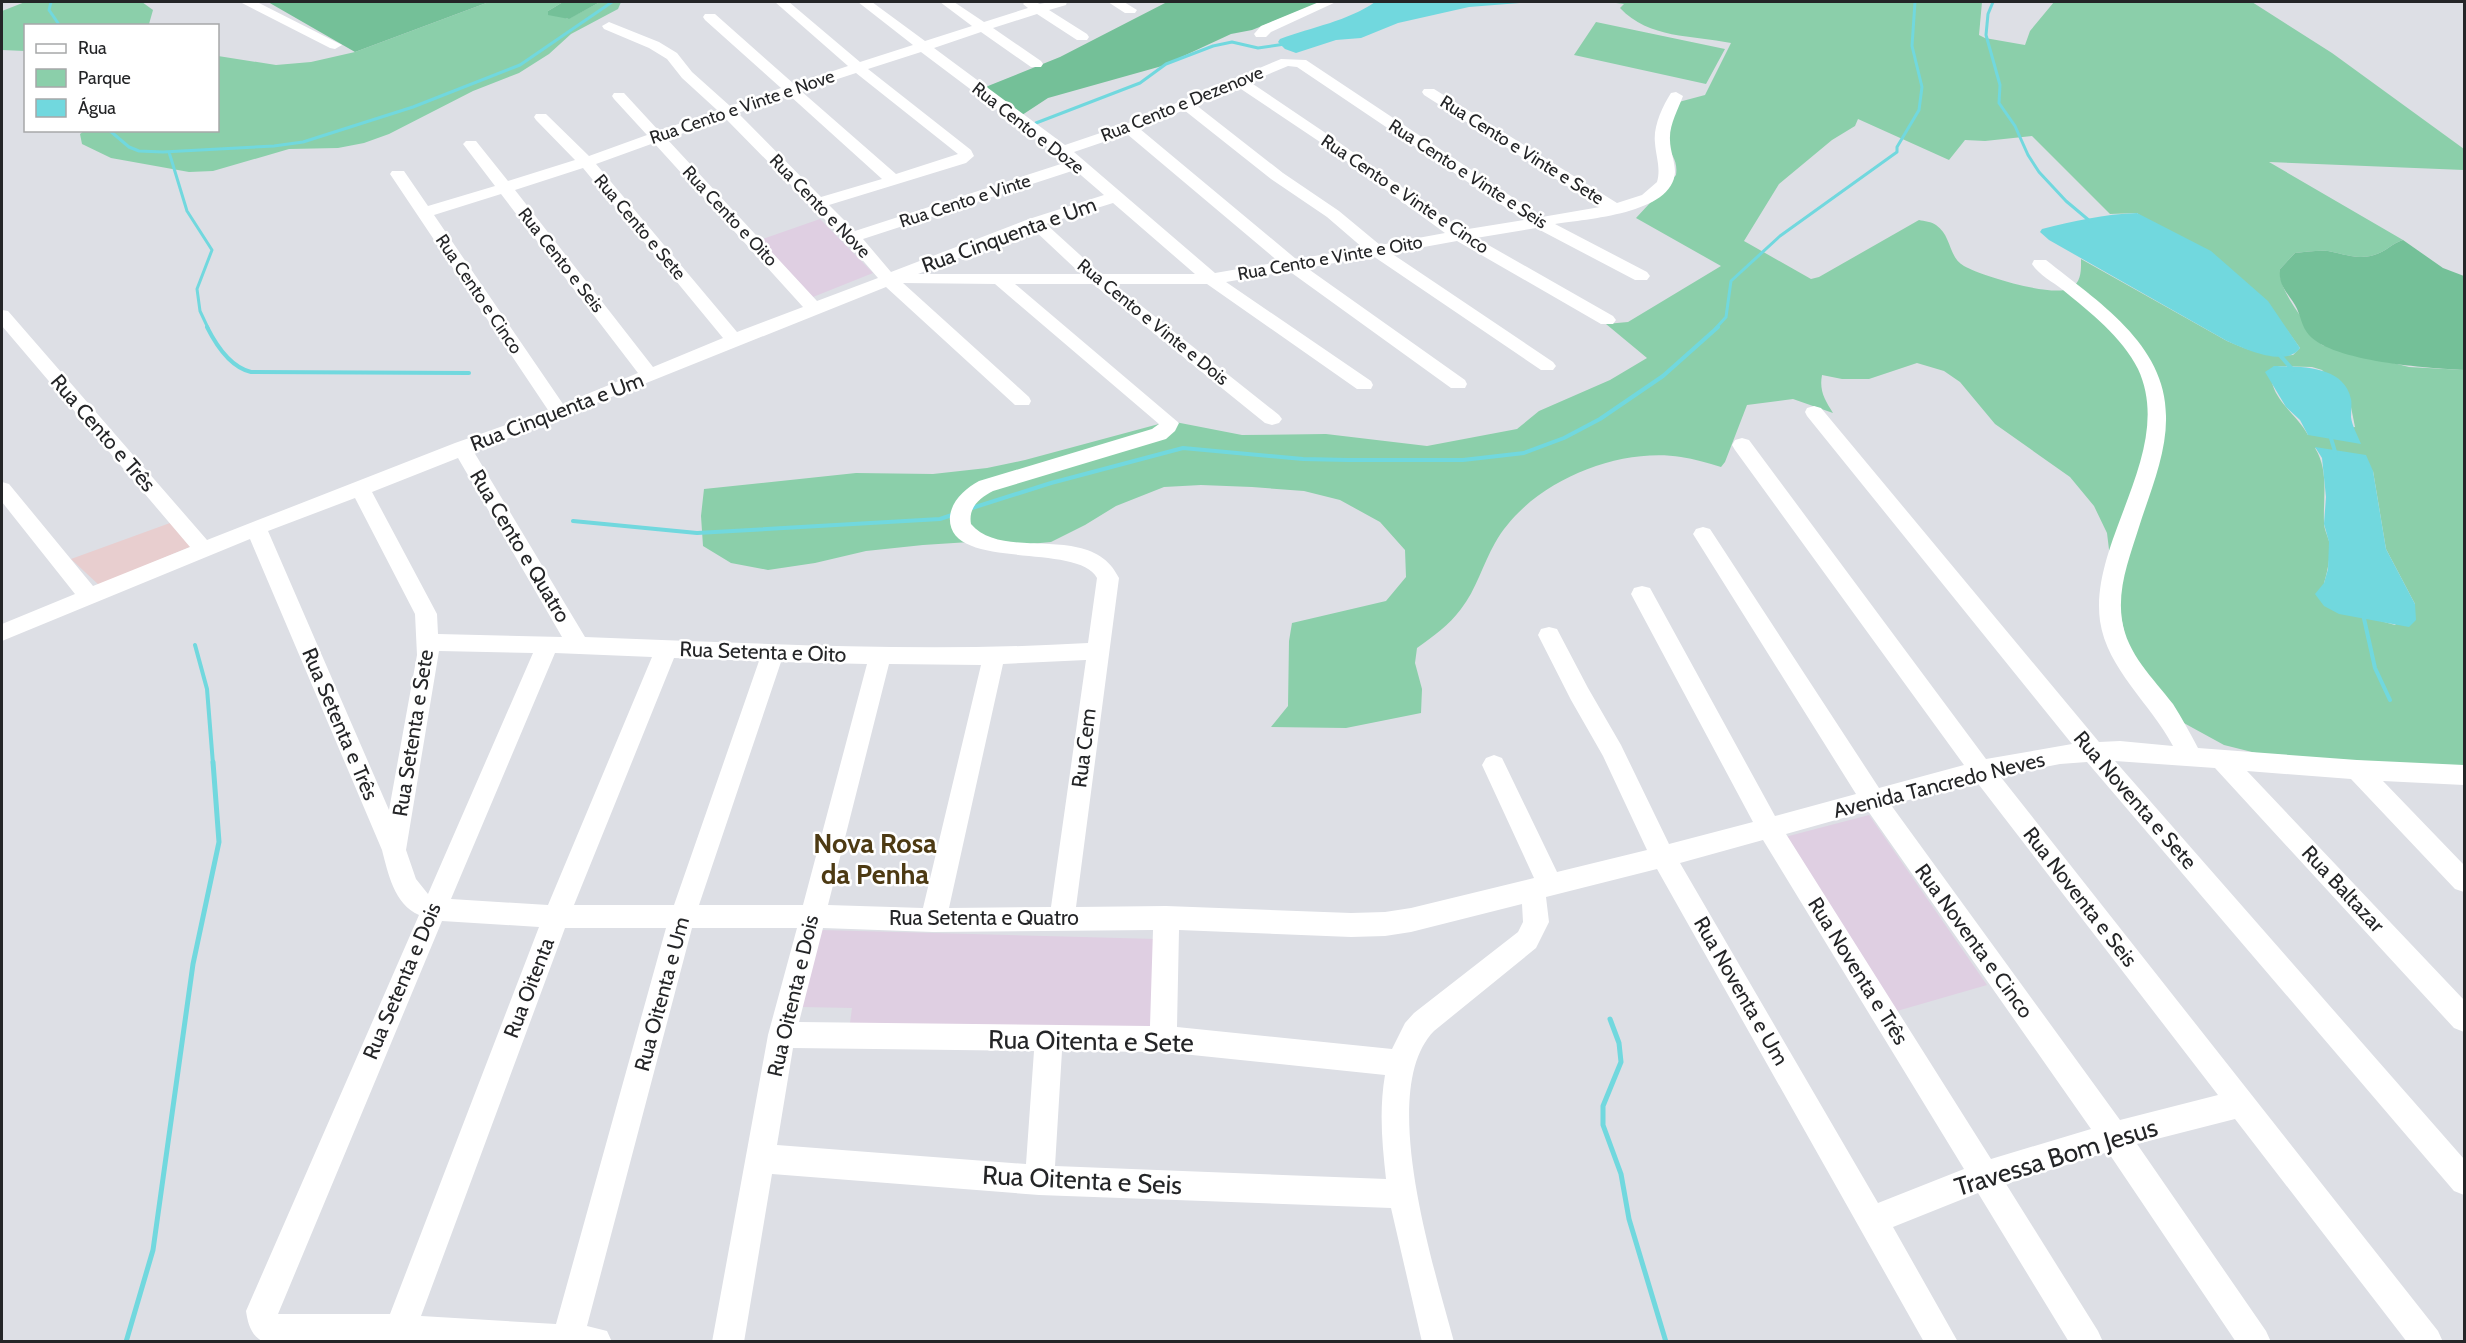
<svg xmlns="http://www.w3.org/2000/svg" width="2466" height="1343" viewBox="0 0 2466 1343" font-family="Cabin,sans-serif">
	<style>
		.education { fill: #dfcfe2 }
		.medical { fill: #e8cecf }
		.green { fill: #8bcfaa; fill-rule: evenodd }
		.forest { fill: #74c098 }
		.water { fill: #71d8de }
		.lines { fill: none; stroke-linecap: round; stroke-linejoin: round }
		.stream-far2 { stroke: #71d8de; stroke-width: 3 }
		.stream-far1 { stroke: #71d8de; stroke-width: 4 }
		.stream { stroke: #71d8de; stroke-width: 5 }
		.minor { fill: #fff; fill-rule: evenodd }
		.labels { text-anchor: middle; stroke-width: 5; stroke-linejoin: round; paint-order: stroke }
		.far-street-label { font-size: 18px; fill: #242527; stroke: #fff }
		.street-label { font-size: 21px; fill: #242527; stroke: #fff }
		.near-street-label { font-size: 26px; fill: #242527; stroke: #fff }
		.district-label { font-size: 27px; font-weight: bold; fill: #4d3a13; stroke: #fff }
	</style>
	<rect width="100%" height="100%" fill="#dddfe5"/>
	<!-- education -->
	<path class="education" d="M820,219L873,273L813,297L760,240Z
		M1869,815L1987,985L1897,1011L1785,837Z
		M821,930L1157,939L1150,1031L850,1023L852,1008L802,1007Z"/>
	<!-- medical -->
	<path class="medical" d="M170,523L192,546L99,585L71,559Z"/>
	<!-- green -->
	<path class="green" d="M25,2H142L153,10L149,24L151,25L26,26L25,51L2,50V11Z
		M489,2H563L548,11L568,19L600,2H621L618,9L571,34L549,54L519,73L473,91L389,134L364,143L338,148L289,149L213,171L189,172L111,158L82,144L80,134L85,130H218V56L276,65L311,62L355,52Z
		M1608,2H1982L1979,35L1985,38L2025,45L2030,31L2054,2H2252L2332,53L2464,149V170L2269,162L2403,240C2392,243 2386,252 2374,255C2357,260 2344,254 2328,251C2318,250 2306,252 2295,253L2280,269C2278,292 2308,325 2322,345L2409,367L2464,370V767L2264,755L2224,745L2182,722L2146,679L2126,640L2112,574L2107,533L2094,506L2070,477L1995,424L1960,382L1944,371L1917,363L1869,379H1842L1822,375C1819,391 1825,400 1833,413L1793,399L1747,405L1725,462L1721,467C1708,463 1694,459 1681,457C1615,447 1528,484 1495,543C1483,564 1476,590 1461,609C1449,625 1434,636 1417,648L1415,663L1422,689L1421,713L1346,728L1271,727L1288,706L1289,641L1292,623L1386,601L1406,577L1405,550L1380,522L1340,500L1304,491L1252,487L1201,485L1164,487L1116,506L1085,525L1051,542L1019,545L985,541L923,545L866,551L815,563L768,570L731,563L703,546L701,516L704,489L856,473L933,474L987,468L1025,460L1170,421L1242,435L1326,434L1427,446L1517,429L1539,411L1610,380L1647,358L1606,324L1628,322L1721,266L1636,218L1676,175C1678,161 1672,154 1664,143L1675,103L1705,95L1731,43C1692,35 1649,39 1620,8L1624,4ZM1858,119L1949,160L1965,140L1985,141L2032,136L2110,214L2137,213L2287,330L2300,348L2293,355C2269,357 2250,351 2227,341L2081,259C2081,269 2082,282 2071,288C2053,298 1982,276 1964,266C1948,257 1952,236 1936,225C1932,222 1924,221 1919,220L1819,277L1811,279L1744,241L1779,184L1832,140L1855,126ZM2274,366L2312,367L2322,370L2350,402L2355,427L2308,435C2299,418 2279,404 2273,386C2271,381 2273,372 2274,366ZM2315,448L2373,471L2386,549L2415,604L2395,625L2377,620L2324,583C2328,570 2331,554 2329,541C2327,534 2324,529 2324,522C2323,497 2329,470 2315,448Z
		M1596,22L1725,49L1706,84L1574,55Z"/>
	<!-- forest -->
	<path class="forest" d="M268,2H489L355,52Z
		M563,2H600L569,19L548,15V11Z
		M1167,2H1321L1252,30L1231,34L1162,66L1048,98L1019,117L983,88L1060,57Z
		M2403,240L2443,268L2464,276V370C2428,368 2333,362 2309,335C2301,326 2301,315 2295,305C2287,292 2278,285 2280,269L2295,253C2306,252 2318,250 2328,251C2344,254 2357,260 2374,255C2386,252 2392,243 2403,240Z"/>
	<!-- water -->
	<path class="water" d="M1375,2H1531L1469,7L1398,23L1361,38L1336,40L1296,53L1285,49L1278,42L1280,39C1312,27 1348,21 1375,2Z
		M2137,213L2211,251L2268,301L2300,348C2286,368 2245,349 2227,341L2049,240L2040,232L2042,229C2074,221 2104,214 2137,213Z
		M2274,366C2299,367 2344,365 2351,399C2352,404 2351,411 2351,417C2352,426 2358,436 2361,444L2308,435L2300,420L2286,407L2265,372Z
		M2315,447L2366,455L2373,471L2386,549L2415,604L2416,620L2409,627L2339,614L2324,606L2315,594L2324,583L2328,569L2329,542L2324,524L2326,497L2322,458Z"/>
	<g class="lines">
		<!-- stream-far2 -->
		<path class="stream-far2" d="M51,2L49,10L60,26
			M1993,2L1988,14L1986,35L2000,85L1999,103L2015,126L2028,155L2039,172L2066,201L2091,222
			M1036,123L1140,83L1166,64L1213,46L1232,42L1258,48L1285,44
			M109,130L129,147L139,151L163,152L274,146L303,142L413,107L520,65L612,2
			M169,152L187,211L212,250L197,289L200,311L208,328
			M1716,328L1726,317L1731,281L1780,236L1897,152V147L1919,110L1922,87L1912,46L1915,2"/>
		<!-- stream-far1 -->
		<path class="stream-far1" d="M207,327C216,345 230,367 251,372L469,373
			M2277,352L2293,370
			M2330,435L2336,455
			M969,509L1051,483L1183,448L1303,459L1348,460H1463L1524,453L1564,438L1600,419L1663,376L1718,327
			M573,521L697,533L940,519L955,514
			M2363,614L2375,668L2390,700
			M195,645L207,689L213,764"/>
		<!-- stream -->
		<path class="stream" d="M1610,1019L1619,1043L1621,1062L1603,1106V1125L1621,1174L1629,1219L1666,1342
			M126,1342L153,1250L193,964L219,842L213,762"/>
		<!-- minor -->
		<path class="minor" d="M240,2H257L342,45L335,49L330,48Z
			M775,2H789L860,62L913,45L858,2H872L925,41L972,26L940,2H954L984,22L1028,8L1023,4L1025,2H1035L1040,4L1049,2H1067L1066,5L1049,10L1087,34L1089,37L1087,40H1077L1037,14L993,28L1041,61L1043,64L1041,67H1031L981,32L934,48L1065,145L1124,125L1281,59L1306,60L1542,217L1600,207L1424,95L1422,92L1424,89H1434L1617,203L1642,195L1657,182C1661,168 1656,157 1655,143C1653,127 1662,107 1671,93L1676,92L1683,96C1678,110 1669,125 1670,140C1670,151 1675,161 1675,172C1673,214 1586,219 1555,224L1647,272L1650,276L1647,280H1635L1536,228L1476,238L1613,316L1616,320L1613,324H1601L1457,241L1391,253L1553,362L1556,366L1553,370H1541L1373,256L1307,268L1465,380L1467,384L1465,388H1451L1289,271L1226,282L1371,381L1373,385L1371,389H1357L1207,284H1114L1279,415L1282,419L1279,423L1272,425L1265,423L1093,284H1015L1179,423L1175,431L1166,439L993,491C980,498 968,507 971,524C1004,563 1091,520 1119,578L1076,907L1166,906L1351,913L1385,912L1411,908L1534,878L1482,765L1486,758L1494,755L1502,758L1557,872L1647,850L1603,756L1571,700L1538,635L1541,629L1549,627L1557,629L1588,688L1621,745L1669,844L1753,822L1631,594L1634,588L1642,586L1650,588L1775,816L1856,794L1693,534L1696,529L1703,527L1710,529L1879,788L1964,765L1735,450L1732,445L1735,440L1742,438L1749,440L1986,759L2072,744L1807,416L1805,412L1807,408L1814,406L1821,408L2099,742L2120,741L2173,746C2151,704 2107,669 2100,621C2089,540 2176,451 2138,369C2122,337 2090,312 2063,290C2053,282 2039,275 2032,264L2034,260H2046C2097,301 2166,344 2166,416C2167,453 2150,492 2139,527C2130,556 2117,588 2122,620C2127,654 2153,678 2173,704C2182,718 2190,733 2198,748L2357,760L2464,765V785L2383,781L2464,865V892L2455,889L2351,779L2247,771L2464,1000V1032L2454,1028L2215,768L2115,761L2464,1159V1195L2454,1191L2087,762L2060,764L2000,776L2438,1331L2443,1342H2407L2235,1119L2137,1144L2266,1331L2271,1342H2236L2108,1152L2006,1184L2098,1331L2103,1342H2069L1978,1193L1893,1227L1958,1342H1924L1657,869L1546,897L1549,922L1536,948L1434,1031C1376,1090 1435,1270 1454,1342H1422L1391,1208L1039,1195L772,1174L744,1342H712L768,1035L797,928H692L587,1326L607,1331L612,1342H264C251,1336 248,1324 246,1311L419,915C394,904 388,873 382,850L250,539L2,641V624L75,594L2,502V482L9,484L93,586L190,547L2,326V310L8,311L207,540L455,443L548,410L390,174L392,171H404L428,206L495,186L463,144L466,141H476L508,181L575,160L536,120L534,117L536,114H546L589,156L647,135L614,99L612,96L614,93H624L659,131L717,110L682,78L667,59L649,48L604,29L602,26L609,22L659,42L677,53L692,72L730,106L781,88L705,20L703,17L705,14H715L794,84L848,66ZM921,52L1067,162L855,231L829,205L966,163L974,156L971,150L868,69ZM1288,66L1297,67L1524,220L1462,230L1330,136L1250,82ZM856,73L958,154L896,174L801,91ZM1238,87L1320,142L1445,233L1380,245L1339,211L1283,173L1196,105ZM789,95L882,179L821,197L738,113ZM1184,110L1271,179L1327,217L1363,248L1296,259L1140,129ZM725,118L846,241L878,278L817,301L667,139ZM1127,134L1279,262L1215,273L1074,152ZM654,143L803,307L737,332L596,164ZM583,168L723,338L653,367L515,190ZM1075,170L1104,195L1029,219L891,272L863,239ZM501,194L638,373L563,404L434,215ZM1113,203L1195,274H1101L1046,224ZM1033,229L1081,274H918ZM903,283L995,284L1159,424L1152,429L979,481C966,488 952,500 950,516C945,573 1078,541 1097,578L1088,643C921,653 753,643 585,637L474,452L886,287L1015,405H1029L1031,401L1029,397ZM458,458L562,637L438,634L437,614L372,492ZM355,498L415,614L417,655L389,810L268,531ZM439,651L533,653L428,894L416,879L406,850ZM555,653L652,657L548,905L451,899ZM674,658L759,661L674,905H574ZM1086,660L1051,907L949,908L1003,664ZM781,662L867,664L803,905H699ZM889,664L981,665L923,908L828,905ZM1976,781L2218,1095L2120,1120L1891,805ZM1868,811L2091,1129L1991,1159L1786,834ZM1763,840L1964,1169L1878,1203L1680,863ZM1522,904L1523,922L1518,932L1414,1013L1405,1023L1392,1049L1177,1027L1179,930L1351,937L1385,936L1411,932ZM442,921L539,927L390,1314H278ZM565,928H666L556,1324L421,1316ZM823,928L933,932L1153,930L1150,1026L799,1022ZM793,1048L1034,1051L1026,1164L777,1145ZM1062,1051L1163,1052L1385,1075C1379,1110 1382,1143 1386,1179L1055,1166Z
			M1108,2H1124L1137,10L1135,13H1125Z
			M1319,2H1336L1271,32L1266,37H1256L1254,34L1261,26Z"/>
	</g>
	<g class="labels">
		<!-- far-street labels -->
		<g class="far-street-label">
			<text transform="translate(1182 104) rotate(-22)" y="6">Rua Cento e Dezenove</text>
			<text transform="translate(742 107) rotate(-19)" y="6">Rua Cento e Vinte e Nove</text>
			<text transform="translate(1028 128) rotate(38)" y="6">Rua Cento e Doze</text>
			<text transform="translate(1522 150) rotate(32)" y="6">Rua Cento e Vinte e Sete</text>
			<text transform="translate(1468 174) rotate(33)" y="6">Rua Cento e Vinte e Seis</text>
			<text transform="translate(1405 194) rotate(34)" y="6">Rua Cento e Vinte e Cinco</text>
			<text transform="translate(965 201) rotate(-18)" y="6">Rua Cento e Vinte</text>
			<text transform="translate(820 206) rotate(46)" y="6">Rua Cento e Nove</text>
			<text transform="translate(730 216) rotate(47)" y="6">Rua Cento e Oito</text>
			<text transform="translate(640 227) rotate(50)" y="6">Rua Cento e Sete</text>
			<text transform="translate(1330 258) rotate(-10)" y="6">Rua Cento e Vinte e Oito</text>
			<text transform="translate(561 260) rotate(52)" y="6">Rua Cento e Seis</text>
			<text transform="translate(479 294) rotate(56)" y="6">Rua Cento e Cinco</text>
			<text transform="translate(1153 322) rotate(39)" y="6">Rua Cento e Vinte e Dois</text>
		</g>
		<!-- street labels -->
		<g class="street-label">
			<text transform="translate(1009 235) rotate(-20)" y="7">Rua Cinquenta e Um</text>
			<text transform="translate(557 412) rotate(-21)" y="7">Rua Cinquenta e Um</text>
			<text transform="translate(103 433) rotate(49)" y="7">Rua Cento e Três</text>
			<text transform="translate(520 546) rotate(59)" y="7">Rua Cento e Quatro</text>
			<text transform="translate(763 652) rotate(2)" y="7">Rua Setenta e Oito</text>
			<text transform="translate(340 724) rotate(67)" y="7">Rua Setenta e Três</text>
			<text transform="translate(413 733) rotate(-81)" y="7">Rua Setenta e Sete</text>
			<text transform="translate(1084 748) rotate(-83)" y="7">Rua Cem</text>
			<text transform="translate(1939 785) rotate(-14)" y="7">Avenida Tancredo Neves</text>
			<text transform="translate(2135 800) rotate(49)" y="7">Rua Noventa e Sete</text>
			<text transform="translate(2343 889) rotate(47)" y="7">Rua Baltazar</text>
			<text transform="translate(2080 897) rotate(52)" y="7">Rua Noventa e Seis</text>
			<text x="984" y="925">Rua Setenta e Quatro</text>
			<text transform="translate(1974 941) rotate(54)" y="7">Rua Noventa e Cinco</text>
			<text transform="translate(1858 971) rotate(58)" y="7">Rua Noventa e Três</text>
			<text transform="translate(402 981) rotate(-67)" y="7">Rua Setenta e Dois</text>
			<text transform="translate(529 988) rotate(-69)" y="7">Rua Oitenta</text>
			<text transform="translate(1741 991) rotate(60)" y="7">Rua Noventa e Um</text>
			<text transform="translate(662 994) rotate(-75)" y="7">Rua Oitenta e Um</text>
			<text transform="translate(793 996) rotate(-77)" y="7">Rua Oitenta e Dois</text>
		</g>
		<!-- near-street labels -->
		<g class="near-street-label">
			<text transform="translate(1091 1041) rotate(1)" y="9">Rua Oitenta e Sete</text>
			<text transform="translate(2056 1157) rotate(-17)" y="9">Travessa Bom Jesus</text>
			<text transform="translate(1082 1180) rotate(3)" y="9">Rua Oitenta e Seis</text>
		</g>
		<!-- district labels -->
		<g class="district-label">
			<text x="875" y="853">Nova Rosa<tspan x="875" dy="31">da Penha</tspan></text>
		</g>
	</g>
	<!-- border -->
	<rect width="2466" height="1343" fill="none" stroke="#242527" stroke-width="6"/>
	<!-- legend -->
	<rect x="24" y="24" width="195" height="108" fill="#ffffff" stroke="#a7a8a9" stroke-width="1.5"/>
	<rect x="36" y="44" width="30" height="9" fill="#ffffff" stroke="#a7a8a9" stroke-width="1.5"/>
	<text x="78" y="54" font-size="18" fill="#242527">Rua</text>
	<rect x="36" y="69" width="30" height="18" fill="#8bcfaa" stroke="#a7a8a9" stroke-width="1.5"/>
	<text x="78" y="84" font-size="18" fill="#242527">Parque</text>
	<rect x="36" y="99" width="30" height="18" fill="#71d8de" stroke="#a7a8a9" stroke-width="1.5"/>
	<text x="78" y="114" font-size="18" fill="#242527">Água</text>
</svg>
